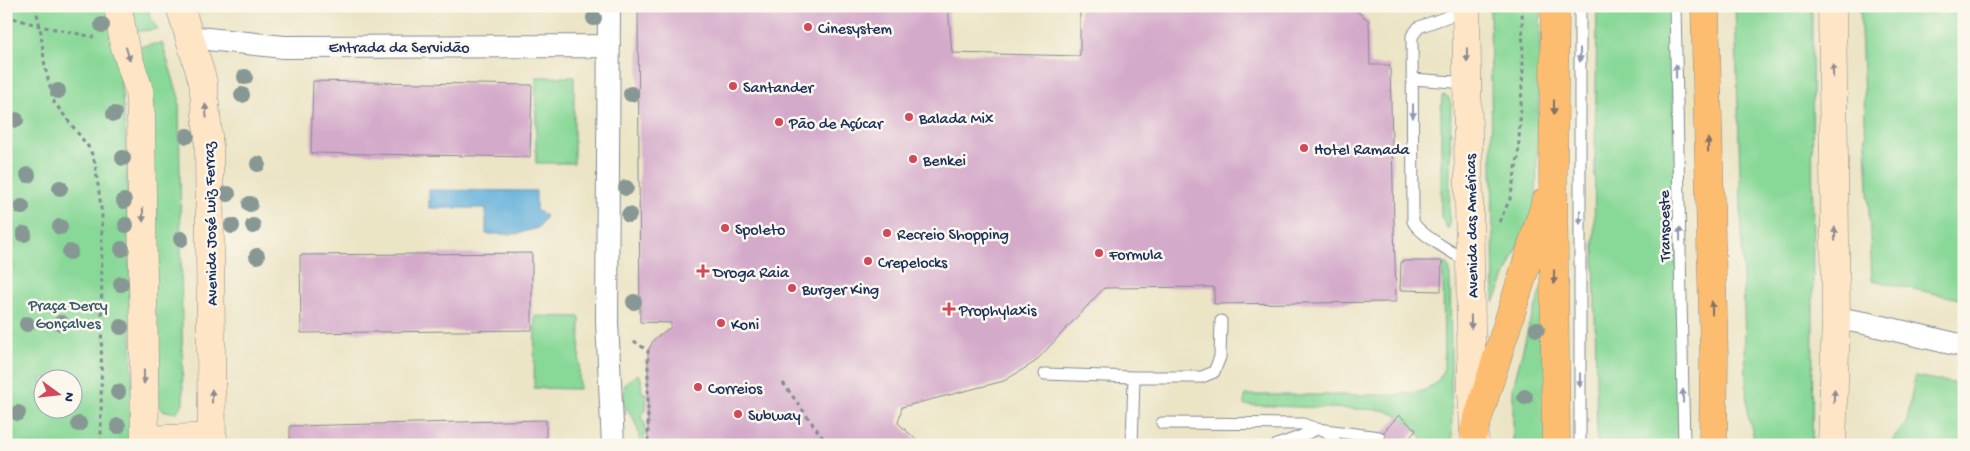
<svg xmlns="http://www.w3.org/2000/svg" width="1970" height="451" viewBox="0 0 1970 451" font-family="'Gochi Hand',sans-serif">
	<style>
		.green { fill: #88d897; stroke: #52847a; fill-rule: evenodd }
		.water { fill: #60afda; stroke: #3e6f9c }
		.building { fill: #d4aaca }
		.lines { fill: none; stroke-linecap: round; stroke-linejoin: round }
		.lane-casing { stroke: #838a92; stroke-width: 13 }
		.street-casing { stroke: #838a92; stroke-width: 24 }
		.secondary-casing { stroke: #838a92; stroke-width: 29 }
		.highway-casing { stroke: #838a92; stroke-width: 29 }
		.path { stroke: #838a92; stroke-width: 3; stroke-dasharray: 4 4; stroke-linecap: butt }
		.lane { stroke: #fff; stroke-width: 11 }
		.street { stroke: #fff; stroke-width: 22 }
		.secondary { stroke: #fee5c5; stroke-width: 28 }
		.highway { stroke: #fcbd6f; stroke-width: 28 }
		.tree { fill: #879894 }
		.oneway { fill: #8c8a92 }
		.oneway2 { fill: #8d97ae }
		.oneway3 { fill: #806f66 }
		.poi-dot { fill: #d1495b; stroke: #fbf7ec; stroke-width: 2 }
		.labels { text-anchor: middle; stroke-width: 5; stroke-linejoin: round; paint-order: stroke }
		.poi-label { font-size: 16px; fill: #1b2f5e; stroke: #fbf7ec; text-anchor: start }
		.street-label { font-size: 16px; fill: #1b2f5e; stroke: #fbf7ec }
		.park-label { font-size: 16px; fill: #36596c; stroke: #fbf7ec }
	</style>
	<rect width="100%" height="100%" fill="#fbf7ec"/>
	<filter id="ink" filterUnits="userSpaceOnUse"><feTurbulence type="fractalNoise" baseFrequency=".02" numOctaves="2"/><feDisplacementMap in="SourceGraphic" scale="10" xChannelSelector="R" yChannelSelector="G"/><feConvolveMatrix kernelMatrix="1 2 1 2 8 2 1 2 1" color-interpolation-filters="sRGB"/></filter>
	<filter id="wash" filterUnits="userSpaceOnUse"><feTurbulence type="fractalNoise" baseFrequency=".0096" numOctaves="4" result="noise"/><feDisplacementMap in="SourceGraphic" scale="20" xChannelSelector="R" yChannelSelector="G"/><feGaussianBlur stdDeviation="1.12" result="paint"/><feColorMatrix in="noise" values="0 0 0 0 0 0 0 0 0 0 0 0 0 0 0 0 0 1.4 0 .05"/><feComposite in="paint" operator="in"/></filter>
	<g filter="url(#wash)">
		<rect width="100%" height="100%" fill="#ebe4c5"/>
		<!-- green -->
		<path class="green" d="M6,6H111L117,43L126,139L134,445H6ZM42,378H72V408H42Z
			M126,6H149V16L158,29L131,32Z
			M1490,6H1541L1536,203L1494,303Z
			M1597,6H1672L1680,445H1597L1594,244Z
			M1735,6H1812L1813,324L1812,445H1756L1747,412Z
			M1860,6H1964V300L1872,280Z
			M162,43L179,98L183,403L176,413L162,410L155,403L135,47Z
			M536,77H574V163H536Z
			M1444,95L1448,97L1451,103L1449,228H1447L1441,217V108L1442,96Z
			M1443,264H1447L1450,271L1452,445H1428C1413,427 1406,417 1383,410L1244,405L1245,395H1396C1418,392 1435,393 1444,369Z
			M1548,272L1549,445H1513V388L1529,325Z
			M535,316L580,317L579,389L534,388Z
			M638,374L641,378L642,393H646V410L641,417L645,424L644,445H640C639,428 634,417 623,404L625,383Z
			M1915,376L1964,385V445H1889L1907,421Z"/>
		<!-- water -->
		<path class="water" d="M429,190L536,191V210L546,216L538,228L516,234H486V208H429Z"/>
		<g id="blocks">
			<!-- building -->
			<path class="building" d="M638,6H948L952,53L1080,56V6H1351L1369,21L1370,65H1390L1396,302L1214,304V287L1104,288L1035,362L1004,381L902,407L898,423L922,445H648V351L654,339L671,327V323L640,322Z
				M313,81L532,85L530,157L311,153Z
				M532,253V330L301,333L300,255Z
				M1401,261H1442L1441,291L1400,290Z
				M1399,415L1416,430L1404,445H1372Z
				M546,420V445H290V426Z"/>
		</g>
	</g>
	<g filter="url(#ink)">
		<use href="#blocks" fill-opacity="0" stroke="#838a92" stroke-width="1"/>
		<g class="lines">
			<!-- lane casing -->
			<g class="lane-casing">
				<path id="lane" d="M1675,6L1684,445
					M1466,10L1419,27L1412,36L1413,221C1417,233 1456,255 1468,261
					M1412,79L1468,83
					M1045,374L1134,377H1202L1214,372L1220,357L1221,321
					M1162,423L1303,424L1317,429
					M1325,430L1338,445
					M1132,445L1134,377
					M1277,445L1297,438L1317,429L1379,437
					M1580,445V6"/>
			</g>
			<!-- street casing -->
			<g class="street-casing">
				<path id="street" d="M609,6L607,322L613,445
					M189,37L284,47L609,46
					M1836,318L1865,323L1964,346"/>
			</g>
			<!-- secondary casing -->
			<g class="secondary-casing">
				<path id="secondary" d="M118,6L124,44L139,90L141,116L145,445
					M180,6L203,82L209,146L212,445
					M1466,6L1472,392L1475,445
					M1832,6L1836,318L1832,445
					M145,440L213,437"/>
			</g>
			<!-- highway casing -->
			<g class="highway-casing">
				<path id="highway" d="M1555,6L1553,176L1556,445
					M1705,6L1714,356L1713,445
					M1474,431L1546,201"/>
			</g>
			<!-- path -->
			<path class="path" d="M35,6L40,26L45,67L54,102L90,149L95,163L102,215L101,445
				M6,16L40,26L94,37
				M1499,222L1510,199L1518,158L1523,68L1522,6
				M634,341L648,351V445
				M783,383L828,445"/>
			<!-- lane -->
			<use href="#lane" class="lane"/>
			<!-- street -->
			<use href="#street" class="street"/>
			<!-- secondary -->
			<use href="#secondary" class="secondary"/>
			<!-- highway -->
			<use href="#highway" class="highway"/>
		</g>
		<!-- trees -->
		<g class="tree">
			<circle cx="594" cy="18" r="8"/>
			<circle cx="102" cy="25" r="8"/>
			<circle cx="245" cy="77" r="8"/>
			<circle cx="58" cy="91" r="8"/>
			<circle cx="631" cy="94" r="8"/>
			<circle cx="242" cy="95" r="8"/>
			<circle cx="114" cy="114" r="8"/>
			<circle cx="16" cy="120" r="8"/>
			<circle cx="187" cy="136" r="8"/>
			<circle cx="123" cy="158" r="8"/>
			<circle cx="258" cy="164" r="8"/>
			<circle cx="28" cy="175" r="8"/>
			<circle cx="60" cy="188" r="8"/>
			<circle cx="626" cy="188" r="8"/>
			<circle cx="228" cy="194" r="8"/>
			<circle cx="124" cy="201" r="8"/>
			<circle cx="250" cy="204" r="8"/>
			<circle cx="22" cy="207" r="8"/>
			<circle cx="629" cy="215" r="8"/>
			<circle cx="126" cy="225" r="8"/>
			<circle cx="232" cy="226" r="8"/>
			<circle cx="253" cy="226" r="8"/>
			<circle cx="60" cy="227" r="8"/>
			<circle cx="24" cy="234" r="8"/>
			<circle cx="181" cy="239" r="8"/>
			<circle cx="122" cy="249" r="8"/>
			<circle cx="70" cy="252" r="8"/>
			<circle cx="257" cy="256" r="8"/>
			<circle cx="121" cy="284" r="8"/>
			<circle cx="634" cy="302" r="8"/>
			<circle cx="61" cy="323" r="8"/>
			<circle cx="27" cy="324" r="8"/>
			<circle cx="121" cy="327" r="8"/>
			<circle cx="1537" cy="329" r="8"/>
			<circle cx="118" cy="392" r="8"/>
			<circle cx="1525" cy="397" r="8"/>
			<circle cx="18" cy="413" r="8"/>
			<circle cx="79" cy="424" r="8"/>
			<circle cx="118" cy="426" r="8"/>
		</g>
		<!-- one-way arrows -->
		<defs><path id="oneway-solid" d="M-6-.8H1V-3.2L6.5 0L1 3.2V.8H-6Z" transform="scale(1.25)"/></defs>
		<g class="oneway">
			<use href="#oneway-solid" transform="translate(128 54) rotate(73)"/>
			<use href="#oneway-solid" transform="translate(1467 55) rotate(89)"/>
			<use href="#oneway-solid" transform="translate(1833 71) rotate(-91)"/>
			<use href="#oneway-solid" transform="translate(206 111) rotate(-95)"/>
			<use href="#oneway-solid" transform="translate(143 215) rotate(89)"/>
			<use href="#oneway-solid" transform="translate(1835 234) rotate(-91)"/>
			<use href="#oneway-solid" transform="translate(1471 322) rotate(89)"/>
			<use href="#oneway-solid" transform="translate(144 377) rotate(89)"/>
			<use href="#oneway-solid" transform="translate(212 396) rotate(-91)"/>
			<use href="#oneway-solid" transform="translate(1834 396) rotate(-88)"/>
		</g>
		<g class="oneway2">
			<use href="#oneway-solid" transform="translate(1580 55) rotate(90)"/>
			<use href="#oneway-solid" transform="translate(1676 71) rotate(-91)"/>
			<use href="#oneway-solid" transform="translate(1413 111) rotate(90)"/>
			<use href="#oneway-solid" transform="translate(1580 217) rotate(90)"/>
			<use href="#oneway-solid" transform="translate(1680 234) rotate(-91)"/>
			<use href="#oneway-solid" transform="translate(1580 380) rotate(90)"/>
			<use href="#oneway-solid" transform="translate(1683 396) rotate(-91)"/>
		</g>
		<g class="oneway3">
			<use href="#oneway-solid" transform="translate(1554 107) rotate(90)"/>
			<use href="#oneway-solid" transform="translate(1708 145) rotate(-91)"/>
			<use href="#oneway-solid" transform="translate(1554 277) rotate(90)"/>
			<use href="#oneway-solid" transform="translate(1712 308) rotate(-91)"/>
		</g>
	</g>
	<!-- markers -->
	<g class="poi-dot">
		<circle cx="808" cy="27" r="5"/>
		<circle cx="733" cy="86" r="5"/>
		<circle cx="909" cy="117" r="5"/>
		<circle cx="779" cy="122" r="5"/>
		<circle cx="1304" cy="148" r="5"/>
		<circle cx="913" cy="159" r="5"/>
		<circle cx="725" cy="228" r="5"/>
		<circle cx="887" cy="233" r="5"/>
		<circle cx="1099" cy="253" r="5"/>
		<circle cx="868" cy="261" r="5"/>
		<path d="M700.5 263.5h5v5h5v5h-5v5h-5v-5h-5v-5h5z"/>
		<circle cx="792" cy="288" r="5"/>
		<path d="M946.5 301.5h5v5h5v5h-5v5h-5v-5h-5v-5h5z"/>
		<circle cx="721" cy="323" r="5"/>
		<circle cx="698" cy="387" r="5"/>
		<circle cx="738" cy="414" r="5"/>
	</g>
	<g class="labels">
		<!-- poi labels -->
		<g class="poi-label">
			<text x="818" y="33">Cinesystem</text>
			<text x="743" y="92">Santander</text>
			<text x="919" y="123">Balada Mix</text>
			<text x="789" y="128">Pão de Açúcar</text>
			<text x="1314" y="154">Hotel Ramada</text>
			<text x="923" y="165">Benkei</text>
			<text x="735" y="234">Spoleto</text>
			<text x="897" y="239">Recreio Shopping</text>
			<text x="1109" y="259">Formula</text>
			<text x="878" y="267">Crepelocks</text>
			<text x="713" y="277">Droga Raia</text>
			<text x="802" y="294">Burger King</text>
			<text x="959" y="315">Prophylaxis</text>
			<text x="731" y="329">Koni</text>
			<text x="708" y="393">Correios</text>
			<text x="748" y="420">Subway</text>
		</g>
		<!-- street labels -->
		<g class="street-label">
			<text x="399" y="52">Entrada da Servidão</text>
			<text transform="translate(209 224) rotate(-91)" y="6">Avenida José Luiz Ferraz</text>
			<text transform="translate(1470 226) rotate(-91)" y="6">Avenida das Américas</text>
			<text transform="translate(1663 226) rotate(-91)" y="6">Transoeste</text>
		</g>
		<!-- park labels -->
		<g class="park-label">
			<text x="68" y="310">Praça Dercy<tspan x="68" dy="18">Gonçalves</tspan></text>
		</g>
	</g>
	<!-- margin -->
	<rect width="1970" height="451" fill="none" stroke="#fbf7ec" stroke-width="25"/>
	<!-- north arrow -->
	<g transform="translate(58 394) rotate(105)"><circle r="24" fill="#fbf7ec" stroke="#a1a7b3"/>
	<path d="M0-4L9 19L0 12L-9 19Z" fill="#d1495b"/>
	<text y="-8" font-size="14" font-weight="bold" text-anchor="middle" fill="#1b2f5e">N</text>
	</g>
</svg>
